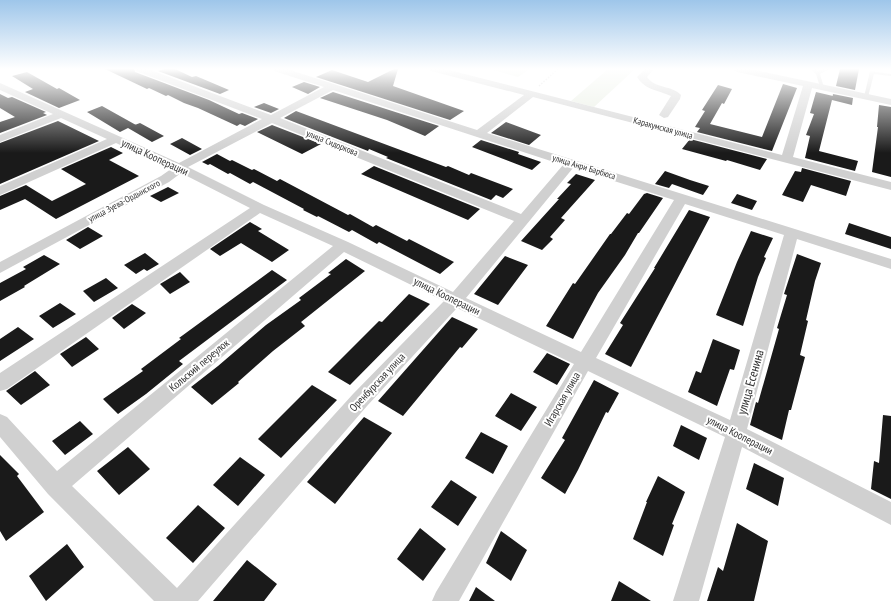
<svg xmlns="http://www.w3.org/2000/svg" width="891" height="601" viewBox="0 0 891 601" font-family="'PT Sans Narrow',sans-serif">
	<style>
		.green { fill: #e6ecdf }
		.building { fill: #1a1a1a }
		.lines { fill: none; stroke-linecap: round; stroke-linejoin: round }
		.path { stroke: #cdcdcd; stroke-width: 1.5; stroke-dasharray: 1.5 1.5; stroke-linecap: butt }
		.service { fill: #d0d0d0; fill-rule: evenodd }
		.minor { fill: #d0d0d0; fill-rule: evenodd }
		.labels { text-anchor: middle; stroke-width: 4; stroke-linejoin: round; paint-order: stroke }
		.far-street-label { font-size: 9px; fill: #333; stroke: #fff }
		.street-label { font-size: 11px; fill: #333; stroke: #fff }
		.near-street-label { font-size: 13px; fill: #333; stroke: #fff }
	</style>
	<rect width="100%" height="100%" fill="#fff"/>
	<!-- green -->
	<path class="green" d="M489,69H530L518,77Z
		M608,69H635L594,107L571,101Z"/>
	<!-- building -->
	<path class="building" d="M105,69H134L135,72L209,100L239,114L242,113L258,119L245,126L240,124L237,126L198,108L184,103L168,95L166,96L149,88L147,89Z
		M165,69H175L192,77L196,76L229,90L220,94L158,71Z
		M394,69H398L393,86L464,111L450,120L316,77L332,70L368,82Z
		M840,69H859L855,90L836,86Z
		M27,72L57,89L59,88L80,100L59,108L25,92L33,89L12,76Z
		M304,82L320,87L308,94L292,87Z
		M783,84L797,88L772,151L697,132L700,128L695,127L705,111L702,110L718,85L732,89L724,104L722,103L710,124L762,137Z
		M333,92L439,126L425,136L387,120L320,98Z
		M816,92L833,96L819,151L858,161L855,171L805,158L810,136L806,135L814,114L810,113Z
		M0,94L8,98L12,97L46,112L43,113L47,115L0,133V122L15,117L0,108Z
		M833,94L853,98L852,105L832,100Z
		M264,103L279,109L271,113L254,107Z
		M879,105L891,107V177L872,172L878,127H877Z
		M102,106L136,125L132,126L140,123L164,136L152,142L128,128L120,132L87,112Z
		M296,111L446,167L448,166L469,175L471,173L513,189L503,198L496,195L491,200L386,158L388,157L369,149L368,151L284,118Z
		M58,121L99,141L0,184V143Z
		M506,122L541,135L529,145L491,133Z
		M272,125L321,144L302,154L257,132Z
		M182,138L202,149L190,155L170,144Z
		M690,139L767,159L760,170L727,160L726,161L682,149Z
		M481,140L519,152L518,154L541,162L532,170L472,147Z
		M111,147L123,153L109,160L139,176L56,219L25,199L0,210V196L26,185L52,201L86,184L61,169Z
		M217,154L230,161L232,160L252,170L254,169L277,181L280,179L348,215L350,214L373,227L376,225L407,241L409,239L454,262L440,274L379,242L377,244L352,230L349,232L318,216L317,217L303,210L304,209L253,182L250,184L230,173L228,174L210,164L208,165L202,162Z
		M374,166L480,209L468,220L361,174Z
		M802,168L851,181L846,196L811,185L803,202L782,195L795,171L801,172Z
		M665,171L690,180L709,186L703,195L672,184L669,188L655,184Z
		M576,174L595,180L561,218L565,220L550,237L553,239L542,250L521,241L559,199H557L571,184L567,183Z
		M168,187L179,193L161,202L150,196Z
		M647,193L663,198L639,233H638L625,255L598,293L573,339L546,326L573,283L575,284L610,234H611L627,213L629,214L644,194Z
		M737,194L757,201L752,210L731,203Z
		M689,210L710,217L631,367L605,354L623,325L620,323L655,268H654Z
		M250,222L262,229L258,231L289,250L272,262L241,243L220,256L210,249Z
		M849,223L891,237V249L845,234Z
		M88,227L103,236L80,249L66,240Z
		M751,231L773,238L764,257L766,258L758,277L743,326L716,315L737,262Z
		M145,253L159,264L147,271L144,269L136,274L124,265Z
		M797,254L821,263L815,281L806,320L808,321L800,355L805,357L791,410H789L782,440L750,425L756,402L758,403L779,329L777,328L787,295L784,294Z
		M44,255L60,264L24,286L25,287L0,301V283L26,269L23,267Z
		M505,256L528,265L498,305L474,294Z
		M346,259L365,271L301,322L305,326L273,351L238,382L239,383L212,405L191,387L218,366L266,325L301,300L299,298L331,274L328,273Z
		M272,270L287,280L179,361L183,364L146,394L118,414L103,399L143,371L141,369L181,339L179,338Z
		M180,272L190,282L170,294L160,284Z
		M106,278L118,288L94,302L83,291Z
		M409,294L430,304L350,385L328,372L379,321L382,322Z
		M60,303L76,314L53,328L39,316Z
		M132,304L146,313L124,329L112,318Z
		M452,317L478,329L462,348L460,347L403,416L378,401Z
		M18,327L34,339L0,361V339Z
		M86,337L99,349L72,367L60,354Z
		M713,339L740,350L734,370L730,369L717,406L688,392L696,371L701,373Z
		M547,353L570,364L557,385L533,372Z
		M35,371L50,385L21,405L6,391Z
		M594,380L619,393L608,413L606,412L578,470L565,494L541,478L565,440L562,438Z
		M312,385L337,400L281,458L258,439Z
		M511,393L537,407L521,431L495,416Z
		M883,415L891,416V499L871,489L874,461L879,463Z
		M364,417L392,433L335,504L307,482Z
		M80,421L93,434L65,455L52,441Z
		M681,425L707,438L699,460L673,446Z
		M481,432L508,446L493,474L465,458Z
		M128,447L150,469L119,495L97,471Z
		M0,455L19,474L17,476L44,512L6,541L0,531Z
		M240,457L265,475L238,506L213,485Z
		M754,463L784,478L778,506L746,489Z
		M658,476L685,492L672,524L674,525L663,556L633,539L647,502H646Z
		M451,480L477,497L458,526L431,507Z
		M198,505L225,528L193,563L166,538Z
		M737,523L768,541L754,601H707L718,567L723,571Z
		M420,528L446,549L423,581L397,559Z
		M501,531L527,550L511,581L486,563Z
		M67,544L84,567L46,601L29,576Z
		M247,560L277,584L264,601H213Z
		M619,581L651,601H611Z
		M476,587L495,601H469Z"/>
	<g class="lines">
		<!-- path -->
		<path class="path" d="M539,86L558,69"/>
		<!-- service -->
		<path class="service" d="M811,69H816L818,71L823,69H829L820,74L824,88L820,87L816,74Z
			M870,71L891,74V76L874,74L868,97L866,98L864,97Z"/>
		<!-- minor -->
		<path class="minor" d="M135,69H148L271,115L324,87L274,71L273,69H287L477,130L524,95L431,71L430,69H445L782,155L803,86L737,72L733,69H750L891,99V105L812,88L793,157L891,182V190L533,97L487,133L891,259V269L797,239L747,429L891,502V525L742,447L699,601H673L725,437L588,371L459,601H432L436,592L574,364L457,308L367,406L198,601H154L48,494L0,437V414L7,417L57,471L333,246L260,213L7,389L0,391V373L250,208L181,173L169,182L0,273V262L161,176L171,169L116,143L0,195V186L107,139L61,118L0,142V135L53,114L0,90V83L179,163L262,119L136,71ZM333,90L563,165L521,214L280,118ZM272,123L514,221L453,292L348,242L264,205L188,167ZM573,168L674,200L581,352L466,298ZM685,204L784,235L730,420L596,358ZM344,252L444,301L353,394L177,588L72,486Z
			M645,69H654L647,77C655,89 672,85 681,95L680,99L668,117L664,118L659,115L671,96C658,90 645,90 637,77Z"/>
	</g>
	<!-- sky -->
	<linearGradient id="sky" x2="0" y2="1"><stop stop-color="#9ec6ea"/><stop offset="0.45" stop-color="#fff"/><stop offset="1" stop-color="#fff" stop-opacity="0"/></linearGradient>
	<rect width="891" height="153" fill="url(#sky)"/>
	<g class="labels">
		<!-- far-street labels -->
		<g class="far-street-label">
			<text transform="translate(663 128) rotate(15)" y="3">Каракумская улица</text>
			<text transform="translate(332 143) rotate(22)" y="3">улица Сидоркова</text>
			<text transform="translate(584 167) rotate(17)" y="3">улица Анри Барбюса</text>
			<text transform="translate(124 201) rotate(-28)" y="3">улица Зуева-Ордынского</text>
		</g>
		<!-- street labels -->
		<g class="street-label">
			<text transform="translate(155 157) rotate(25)" y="4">улица Кооперации</text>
			<text transform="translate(447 296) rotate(26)" y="4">улица Кооперации</text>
			<text transform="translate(199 365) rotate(-40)" y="4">Кольский переулок</text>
			<text transform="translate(377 382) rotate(-47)" y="4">Оренбурская улица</text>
			<text transform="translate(562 399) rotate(-60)" y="4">Игарская улица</text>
			<text transform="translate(740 435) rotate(27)" y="4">улица Кооперации</text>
		</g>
		<!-- near-street labels -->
		<g class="near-street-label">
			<text transform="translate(750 382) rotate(-74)" y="5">улица Есенина</text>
		</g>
	</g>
</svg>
